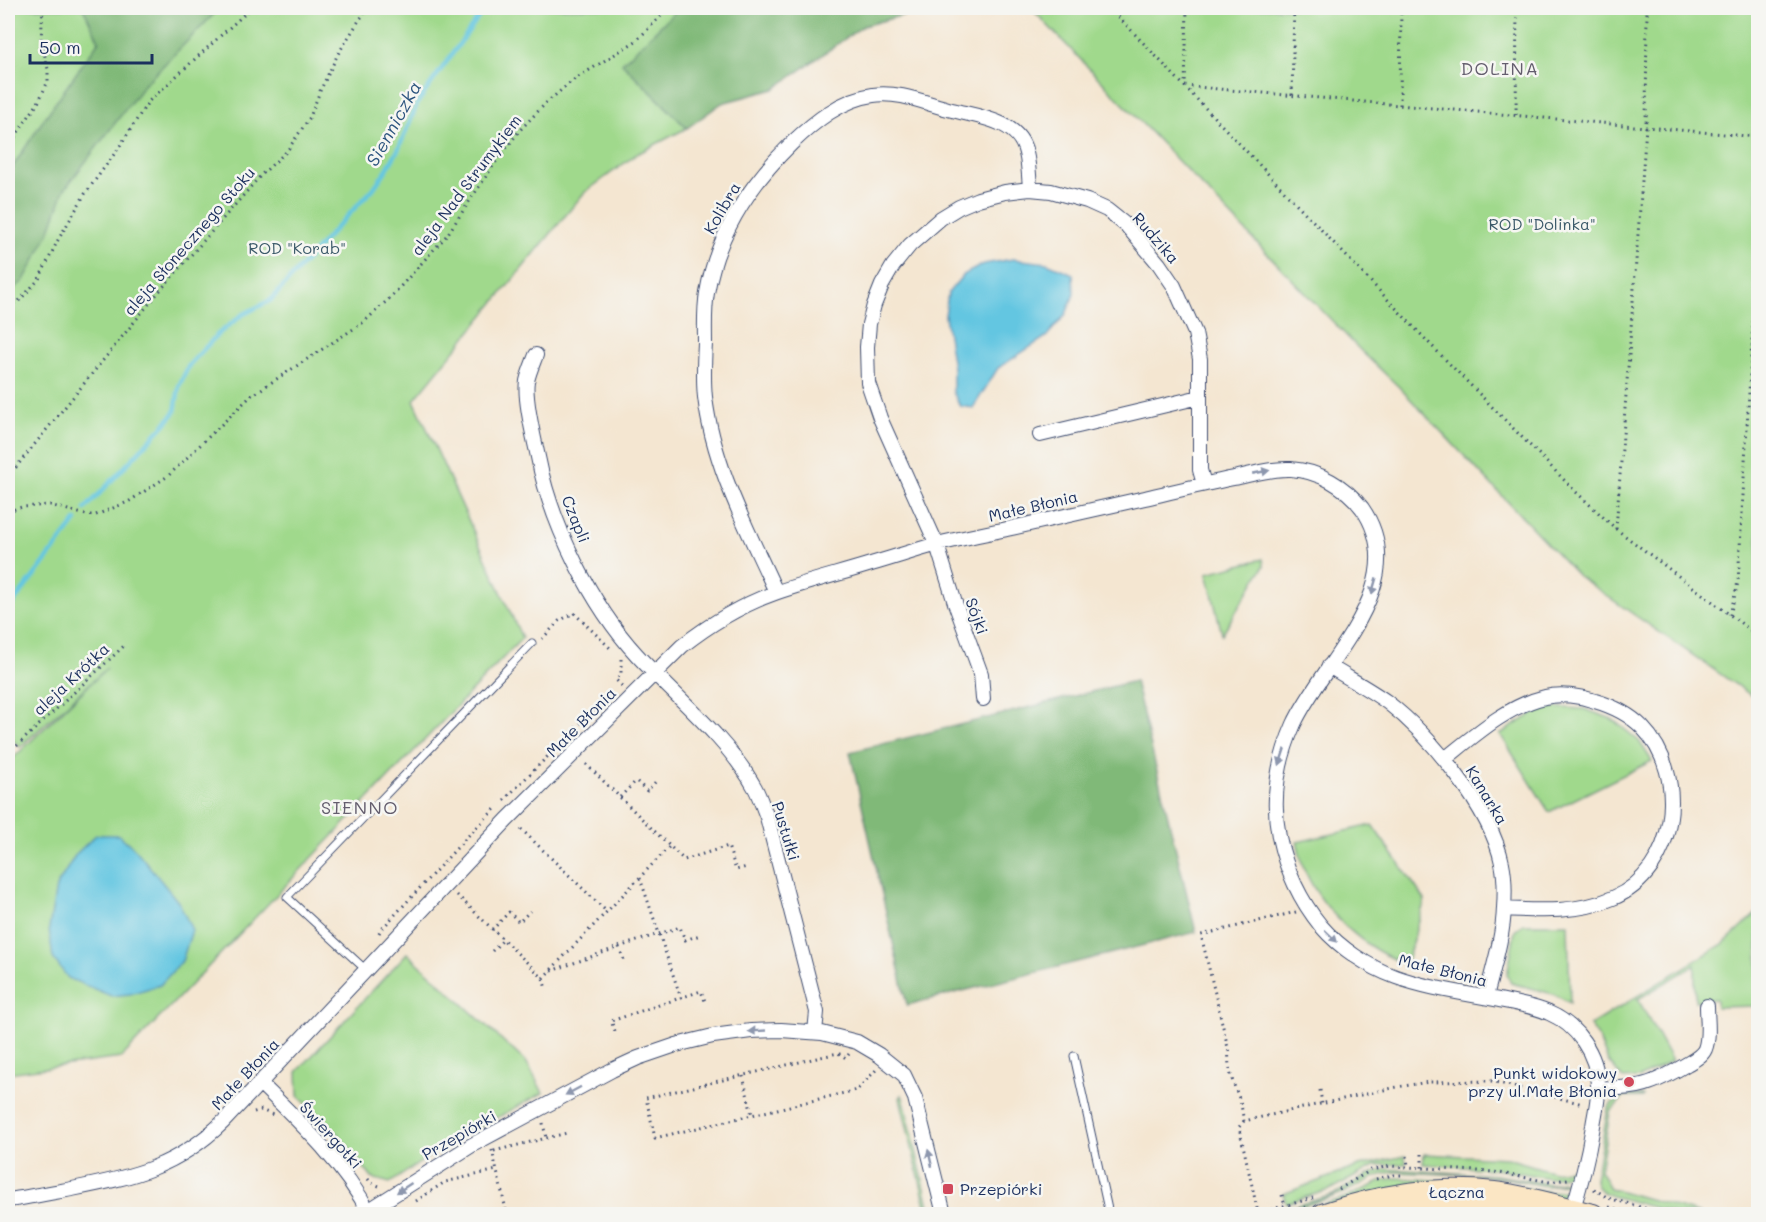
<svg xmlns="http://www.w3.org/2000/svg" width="1766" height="1222" viewBox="0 0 1766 1222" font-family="Mali,sans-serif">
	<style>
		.green { fill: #a0d98c; stroke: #5e8475; stroke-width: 1.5 }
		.forest { fill: #80b978; stroke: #4e746b; stroke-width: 1.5 }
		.water { fill: #63c6e1; stroke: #3f7aa0; stroke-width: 1.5 }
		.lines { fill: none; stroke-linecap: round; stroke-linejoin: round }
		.stream { stroke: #63c6e1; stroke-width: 4.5 }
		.lane-casing { stroke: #3c4a6f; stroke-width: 9 }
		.street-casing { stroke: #3c4a6f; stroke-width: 16 }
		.secondary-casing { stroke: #3c4a6f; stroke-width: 22 }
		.path { stroke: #3c4a6f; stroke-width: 3; stroke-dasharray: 1.5 4.5; stroke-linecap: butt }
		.lane { stroke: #fff; stroke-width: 7 }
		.street { stroke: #fff; stroke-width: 14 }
		.secondary { stroke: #fbe6c4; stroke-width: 20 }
		.oneway { fill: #8d97ae }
		.poi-dot { fill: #d1495b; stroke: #f6f6f2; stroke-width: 2 }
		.labels { text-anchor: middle; stroke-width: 5; stroke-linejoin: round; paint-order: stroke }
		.street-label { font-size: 16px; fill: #1b2f5e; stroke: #f6f6f2 }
		.park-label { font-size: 16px; fill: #3c5a6a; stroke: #f6f6f2 }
		.poi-label { font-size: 16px; fill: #1b2f5e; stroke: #f6f6f2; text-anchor: end }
		.neighbourhood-label { font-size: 18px; letter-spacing: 1.5px; fill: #645e6e; stroke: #f6f6f2 }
		.water-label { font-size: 18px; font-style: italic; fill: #2d557f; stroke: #f6f6f2 }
	</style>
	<rect width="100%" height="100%" fill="#f6f6f2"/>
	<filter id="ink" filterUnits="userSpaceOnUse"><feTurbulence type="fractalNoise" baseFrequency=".0167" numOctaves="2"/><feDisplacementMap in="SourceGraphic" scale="12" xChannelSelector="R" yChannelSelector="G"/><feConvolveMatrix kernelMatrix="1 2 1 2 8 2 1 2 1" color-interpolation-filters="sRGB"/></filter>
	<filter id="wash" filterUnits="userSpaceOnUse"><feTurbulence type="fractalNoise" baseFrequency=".008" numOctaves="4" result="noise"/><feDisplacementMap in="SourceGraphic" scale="24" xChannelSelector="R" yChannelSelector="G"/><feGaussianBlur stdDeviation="1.35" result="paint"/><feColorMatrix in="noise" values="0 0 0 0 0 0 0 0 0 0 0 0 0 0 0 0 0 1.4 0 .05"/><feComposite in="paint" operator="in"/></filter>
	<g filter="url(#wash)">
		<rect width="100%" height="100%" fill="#f4e6d1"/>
		<!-- green -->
		<path class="green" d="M8,8H679L623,63L687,128L637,154L584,193L414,400L522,638L121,1058L8,1073V763L107,668L20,747L14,741L8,748Z
			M1031,8H1758V700L1578,576L1398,386L1362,352Z
			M1263,559L1264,566L1222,634L1207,573Z
			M1544,707L1584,709L1612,719L1639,741L1652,761L1549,812L1500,734Z
			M1372,825L1425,900L1406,964C1365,950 1324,912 1306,873C1301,864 1300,852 1297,842Z
			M1758,912V1006L1716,1007V999L1695,1001V965L1638,999L1672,1061L1639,1078L1623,1079L1608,1061L1598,1037L1590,1025L1723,944Z
			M1523,924H1568L1570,1003L1553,994L1511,983L1507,975L1515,931Z
			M407,953L527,1063L543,1093L446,1145L390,1183L372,1178L336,1132L298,1096L297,1072Z
			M902,1095L905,1104L931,1214H928L900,1098Z
			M1623,1095H1643L1642,1097H1624L1610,1112L1600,1170L1610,1188L1701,1214H1678L1612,1196C1603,1193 1595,1189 1595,1179L1608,1109L1611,1104Z
			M1424,1154L1507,1158L1554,1172L1572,1169L1567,1176L1549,1178L1504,1170L1423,1164Z
			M1405,1156L1406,1164L1376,1165L1332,1189L1286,1203L1283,1194L1359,1166Z
			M1386,1169L1494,1175L1550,1184L1563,1182L1573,1183L1572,1185L1562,1184L1546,1186L1510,1179L1474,1175L1393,1172C1373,1175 1358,1187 1340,1194C1318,1203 1294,1208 1271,1214H1265L1333,1195L1370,1174Z
			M1396,1178L1496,1183L1550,1192L1568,1191L1559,1198L1342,1202L1307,1214H1295L1350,1196L1382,1181Z"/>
		<!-- forest -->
		<path class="forest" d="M83,8H220L144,85L64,190L49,233L23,282L8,292V174L44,119L99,41Z
			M679,8H930L863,26L774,89L722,103L687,128L622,63Z
			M1135,681L1196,932L907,1005L850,752Z"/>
		<!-- water -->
		<path class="water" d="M1013,259L1047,263L1073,274L1074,294L1066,314L1046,337L998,368L973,408L960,406L953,392V368L945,316L948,293L963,275L984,264Z
			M96,835H119L136,850L179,903L192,930L182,961L160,985L130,994L111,996L68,978L53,958L49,929L56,887L76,854Z"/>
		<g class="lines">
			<!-- stream -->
			<path class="stream" d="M85,509L164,425L175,412L179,386L189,365L218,334L242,315L271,300L333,231L373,189L387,169L398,150L418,102L485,8
				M8,610L76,521"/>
		</g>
	</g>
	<g filter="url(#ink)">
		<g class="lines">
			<!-- lane casing -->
			<g class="lane-casing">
				<path id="lane" d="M365,969L287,897L532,643
					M1074,1056L1109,1214"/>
			</g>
			<!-- street casing -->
			<g class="street-casing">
				<path id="street" d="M536,355C533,363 529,372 527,381C524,399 534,438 538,457C551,524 591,605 637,655C675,696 728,739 755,788C760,797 763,808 767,817L817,1012L815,1032
					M1040,435L1200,397
					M776,592C748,530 713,466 705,397C703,379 704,361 705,343C705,327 704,309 707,293C717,234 750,184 792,143C814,122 842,99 873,95C900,91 927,104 952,110C979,117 1019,120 1026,153C1029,165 1029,177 1030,189
					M1329,666C1348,678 1369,689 1387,702C1430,735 1491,809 1502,863C1505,877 1505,894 1504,908C1503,938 1493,968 1486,997
					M983,699L981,674L955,603L937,545L880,418L868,383L867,347L869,324L874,305L882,285L893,266L910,245L941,218L959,207L978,199L1005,192L1030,189L1051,191L1087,201L1107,210L1127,226L1159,264L1174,286L1195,333L1200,359V470L1204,484
					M1445,759C1475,735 1507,706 1545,697C1560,693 1580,696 1595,701C1612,706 1629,714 1642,727C1690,776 1677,871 1613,898C1579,913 1540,911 1504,909
					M260,1083C301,1123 343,1163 370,1214
					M1598,1088C1638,1090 1654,1084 1687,1064C1694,1060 1702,1056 1705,1049C1710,1036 1707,1019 1707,1006
					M8,1200C29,1197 50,1193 72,1189C133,1177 177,1167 223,1122L507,820L682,646C710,624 741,605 775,593C806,582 839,574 871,564C892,558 913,551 934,545C958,539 983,534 1007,529C1053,519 1099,508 1145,498C1175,491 1204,484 1234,478C1253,474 1272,468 1291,469C1319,471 1345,486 1362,508C1415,584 1324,659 1294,724C1278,760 1271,797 1279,837C1286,870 1299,899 1321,926C1340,948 1368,967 1396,977C1432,990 1472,994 1509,1002C1522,1005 1537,1007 1549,1013C1577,1025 1597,1054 1598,1085C1599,1099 1595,1112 1593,1126C1588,1156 1581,1185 1571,1214
					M368,1211L472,1145L612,1070L638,1058L676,1045L713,1036L751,1031L781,1030L822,1033L857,1042L879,1055L904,1075L915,1098L944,1214"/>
			</g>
			<!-- secondary casing -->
			<g class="secondary-casing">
				<path id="secondary" d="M1322,1214C1379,1195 1434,1185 1494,1192C1528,1196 1560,1206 1593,1214
					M1373,1214C1425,1204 1477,1204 1530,1214"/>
			</g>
			<!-- path -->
			<path class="path" d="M1110,8L1430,344L1575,491L1616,529L1758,636
				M1187,8L1185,86L1758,137
				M1292,95L1294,8
				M1400,105L1401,8
				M1516,115L1517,8
				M8,147L38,103L48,81V69L41,40L43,8
				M8,306L20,300L39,279L58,240L85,194L118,149L148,102L251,8
				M8,477L157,294L262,174L287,151L310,117L320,91L338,54L360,19L369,8
				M8,511L22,507L50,505L86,515H96L128,502L168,476L252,395L364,322L391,297L447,235L493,166L520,130L546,103L572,81L636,41L669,8
				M1616,529L1646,127L1647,8
				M1730,615L1738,582L1758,237
				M542,639L559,621L574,613L610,648
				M621,659V675L616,680L623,687
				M8,754L125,645
				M586,764L684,860L728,846L736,870L747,867
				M620,797L636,781L647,791L658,779
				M504,800L595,709L597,708
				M521,829L607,912
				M640,878L681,998
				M457,895L543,978L546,989
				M1296,912L1201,935L1229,1052C1227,1068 1233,1083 1239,1098C1242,1105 1242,1114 1244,1121L1397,1087L1429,1082L1491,1081L1583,1104
				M492,930L509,912L519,922L530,911
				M379,933L380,931L467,837L497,807
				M619,947L680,927L685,940L700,935
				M492,951L503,940
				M551,971L619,947L625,963
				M543,978L670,846
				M615,1031L611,1021L701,991L705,1001
				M849,1054L846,1058L838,1053L646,1098L655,1138L857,1090L876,1070
				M743,1076L752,1115
				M1320,1090L1322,1104
				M254,1112L261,1110L273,1115
				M1244,1121L1239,1127L1258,1213
				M543,1123L546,1138
				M492,1150L507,1214
				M494,1151L567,1133
				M1422,1154V1168
				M1407,1156L1408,1167
				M368,1179L371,1183L379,1186
				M1376,1179L1393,1175H1405
				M1339,1189L1371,1170L1390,1166L1494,1172L1550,1182L1568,1179
				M1594,1189L1608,1198L1666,1214
				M1282,1195L1285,1206
				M416,1201L445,1182L497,1170
				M1609,1207L1635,1214
				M1254,1214L1313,1198
				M1282,1214L1306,1207"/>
			<!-- lane -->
			<use href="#lane" class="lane"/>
			<!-- street -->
			<use href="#street" class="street"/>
			<!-- secondary -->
			<use href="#secondary" class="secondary"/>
		</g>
		<!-- one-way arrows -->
		<defs><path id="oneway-solid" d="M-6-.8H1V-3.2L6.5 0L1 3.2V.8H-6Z" transform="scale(1.5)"/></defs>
		<g class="oneway">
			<use href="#oneway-solid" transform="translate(1261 472) rotate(-11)"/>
			<use href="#oneway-solid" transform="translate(1374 586) rotate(106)"/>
			<use href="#oneway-solid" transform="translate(1282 757) rotate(108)"/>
			<use href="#oneway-solid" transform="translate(1331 936) rotate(44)"/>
			<use href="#oneway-solid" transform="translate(757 1031) rotate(177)"/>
			<use href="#oneway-solid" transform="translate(573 1091) rotate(152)"/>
			<use href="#oneway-solid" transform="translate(930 1158) rotate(-103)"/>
			<use href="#oneway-solid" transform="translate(404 1188) rotate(147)"/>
		</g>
	</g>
	<!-- markers -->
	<g class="poi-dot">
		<circle cx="1629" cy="1082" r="6"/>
		<rect x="942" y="1183" width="12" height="12" rx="3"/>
	</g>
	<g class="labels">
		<!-- street labels -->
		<g class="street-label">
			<text transform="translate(466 185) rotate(-53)" y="6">aleja Nad Strumykiem</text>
			<text transform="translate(722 208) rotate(-60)" y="6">Kolibra</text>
			<text transform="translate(1156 238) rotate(49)" y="6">Rudzika</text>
			<text transform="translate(189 241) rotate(-49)" y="6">aleja Słonecznego Stoku</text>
			<text transform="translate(1033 506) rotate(-13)" y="6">Małe Błonia</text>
			<text transform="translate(576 519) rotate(68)" y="6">Czapli</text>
			<text transform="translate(977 616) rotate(70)" y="6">Sójki</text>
			<text transform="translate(71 679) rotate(-43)" y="6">aleja Krótka</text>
			<text transform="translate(581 722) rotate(-45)" y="6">Małe Błonia</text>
			<text transform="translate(1487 795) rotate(59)" y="6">Kanarka</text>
			<text transform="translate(786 831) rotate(73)" y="6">Pustułki</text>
			<text transform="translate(1443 970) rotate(14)" y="6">Małe Błonia</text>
			<text transform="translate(245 1074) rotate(-47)" y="6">Małe Błonia</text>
			<text transform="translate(331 1135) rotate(48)" y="6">Świergotki</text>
			<text transform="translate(459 1135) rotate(-30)" y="6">Przepiórki</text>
			<text x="1457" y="1198">Łączna</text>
		</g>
		<!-- park labels -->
		<g class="park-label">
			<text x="1542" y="230">ROD "Dolinka"</text>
			<text x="297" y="254">ROD "Korab"</text>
		</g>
		<!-- poi labels -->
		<g class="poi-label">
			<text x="1617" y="1079">Punkt widokowy<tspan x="1617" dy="18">przy ul.Małe Błonia</tspan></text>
			<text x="960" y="1195" text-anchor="start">Przepiórki</text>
		</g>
		<!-- neighbourhood labels -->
		<g class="neighbourhood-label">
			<text x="1500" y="75">DOLINA</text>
			<text x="360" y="814">SIENNO</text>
		</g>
		<!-- water labels -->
		<g class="water-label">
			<text transform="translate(394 124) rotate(-61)" y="6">Sienniczka</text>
		</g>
	</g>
	<!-- margin -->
	<rect width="1766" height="1222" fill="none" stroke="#f6f6f2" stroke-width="30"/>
	<!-- scale -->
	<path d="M30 54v9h122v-9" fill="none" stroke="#1b2f5e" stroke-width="3"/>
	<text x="39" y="54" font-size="18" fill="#1b2f5e" stroke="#f6f6f2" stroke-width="4.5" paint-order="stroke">50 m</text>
</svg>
